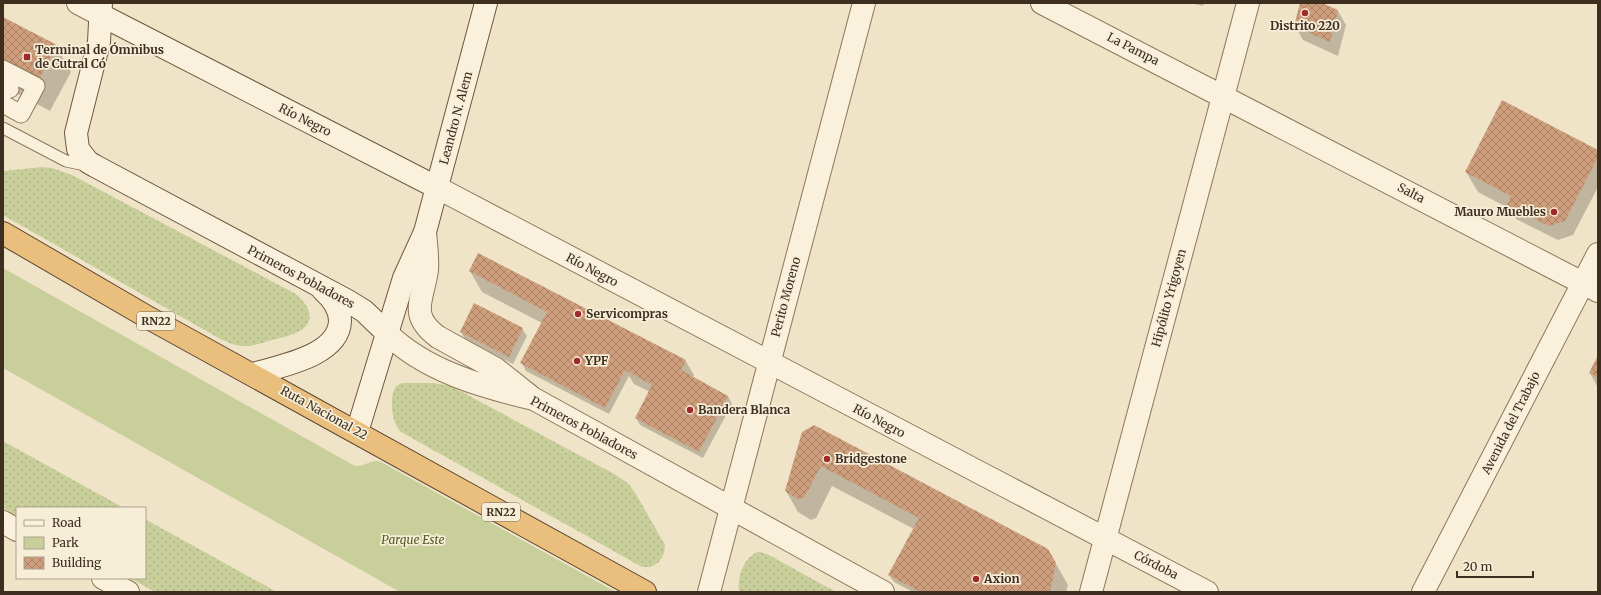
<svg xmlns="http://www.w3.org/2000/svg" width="1601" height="595" viewBox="0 0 1601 595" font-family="Merriweather,serif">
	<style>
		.grass { fill: url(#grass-dots) }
		.park { fill: #c9cf9b }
		.shadow { fill: #0003 }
		.building { fill: url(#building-cross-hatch) }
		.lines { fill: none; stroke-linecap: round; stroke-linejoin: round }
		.service-casing { stroke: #8d765c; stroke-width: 13 }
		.pedestrian-casing { stroke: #8d765c; stroke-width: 19 }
		.minor-casing { stroke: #8d765c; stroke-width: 24 }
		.tertiary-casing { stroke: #8d765c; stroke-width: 24 }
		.secondary-casing { stroke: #6f573f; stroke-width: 24 }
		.trunk-casing { stroke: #5b4430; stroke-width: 24 }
		.service { stroke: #faf1dc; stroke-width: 11 }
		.pedestrian { stroke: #faf1dc; stroke-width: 17 }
		.minor { stroke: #faf1dc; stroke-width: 22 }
		.tertiary { stroke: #faf1dc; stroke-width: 22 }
		.secondary { stroke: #faf1dc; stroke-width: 22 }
		.trunk { stroke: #eabe7c; stroke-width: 22 }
		.poi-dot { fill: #9e2a2b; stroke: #f7eed8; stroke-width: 1.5 }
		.labels { text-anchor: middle; stroke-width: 3.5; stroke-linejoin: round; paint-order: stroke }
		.shield { fill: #f7eed8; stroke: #756857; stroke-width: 1 }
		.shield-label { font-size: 11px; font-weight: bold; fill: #3d2e20 }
		.poi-label { font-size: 12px; font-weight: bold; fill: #3d2e20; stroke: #f7eed8; text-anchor: start }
		.street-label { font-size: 12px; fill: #3d2e20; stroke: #f7eed8 }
		.park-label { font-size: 12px; font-style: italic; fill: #4d5a26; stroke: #f7eed8 }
	</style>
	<defs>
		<pattern id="grass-dots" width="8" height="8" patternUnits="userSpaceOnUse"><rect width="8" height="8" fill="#c9cf9b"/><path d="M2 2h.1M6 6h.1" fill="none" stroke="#aeb285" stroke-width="1.8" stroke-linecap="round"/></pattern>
		<pattern id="building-cross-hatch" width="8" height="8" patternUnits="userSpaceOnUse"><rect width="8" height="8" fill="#cf9f7d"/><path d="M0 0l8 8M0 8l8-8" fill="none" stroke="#a98266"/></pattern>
	</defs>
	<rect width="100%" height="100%" fill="#f0e4c8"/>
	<!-- grass -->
	<path class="grass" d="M42,167L52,168L72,175L294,293C308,303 319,321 298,332C290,336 280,338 272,340C263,343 254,346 244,346C234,346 224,341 215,336L3,215V171Z
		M402,383H433L451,386L616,475L629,484L637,496L665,545L664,554L659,562L651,567H642L401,432C391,423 389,397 396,386Z
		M3,441L124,508H17V516L3,508Z
		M145,519L277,592H155L130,578H145Z
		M757,552H761L769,555L836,592H739C737,577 743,559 757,552Z"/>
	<!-- park -->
	<path class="park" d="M3,268L353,465C364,469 370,458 381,462L616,592H400L3,368Z"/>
	<!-- shadow -->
	<path class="shadow" d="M1190,3H1204L1203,6Z
		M1301,3H1320L1338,11L1346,25L1338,56L1303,40L1295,26Z
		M3,18L56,46L71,72L50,111L3,86Z
		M1598,151V187L1573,235L1558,240L1516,219L1510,209L1478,192L1466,172Z
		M470,271L685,360L694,375L692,378L728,396L732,404L703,458L640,425L636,418L650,392L634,384L629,376L609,414L526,371L522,363L542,323L482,292Z
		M522,329L527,336L513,364L465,339L461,332Z
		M1598,357V388L1590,373Z
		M803,432L1048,550L1068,585L1066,592H913L894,582L889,575L914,529L832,486L816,518L811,520L798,512L786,491Z"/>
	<!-- building -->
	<path class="building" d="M1300,3H1322L1338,10L1330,42L1294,26Z
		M3,17L57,45L36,86L3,69Z
		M1502,100L1598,150V157L1565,221L1549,226L1507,205L1511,196L1465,172Z
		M478,253L686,360L681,370L728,396L699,452L635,418L652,385L625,370L605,408L520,363L547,312L469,271Z
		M474,303L523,328L509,357L460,332Z
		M1598,355V378L1589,373Z
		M814,425L1048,549L1056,563L1050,592H921L888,575L919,518L821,466L804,498L798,499L785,491L802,432Z"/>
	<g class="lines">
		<!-- service casing -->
		<g class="service-casing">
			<path id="service" d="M3,128L66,161L90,166"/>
		</g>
		<!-- pedestrian casing -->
		<g class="pedestrian-casing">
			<path id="pedestrian" d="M3,69L36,86L21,114L3,104
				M3,78L6,76L10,89L3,91"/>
		</g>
		<!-- minor casing -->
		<g class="minor-casing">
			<path id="minor" d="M1042,3L1598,291
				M438,188L1207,592
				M709,592L864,3
				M1091,592L1248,3"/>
		</g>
		<!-- tertiary casing -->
		<g class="tertiary-casing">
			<path id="tertiary" d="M78,3L101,15
				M425,232C426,245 428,257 427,270C423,300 408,315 438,337L496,369L530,396
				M387,333C425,371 483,387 534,399L883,592
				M3,522L17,530
				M103,578L128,592
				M1423,592L1598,254"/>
		</g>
		<!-- secondary casing -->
		<g class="secondary-casing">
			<path id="secondary" d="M101,3L99,42L76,133L78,149L88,162L95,166L346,300L364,311L387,333
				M101,15L438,188
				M253,374C280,366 339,356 340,321C340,308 332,298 323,290
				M357,432L404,278L425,232L486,3"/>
		</g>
		<!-- trunk casing -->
		<g class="trunk-casing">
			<path id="trunk" d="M3,233L149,318L645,592"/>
		</g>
		<!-- service -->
		<use href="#service" class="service"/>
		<!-- pedestrian -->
		<use href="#pedestrian" class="pedestrian"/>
		<!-- minor -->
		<use href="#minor" class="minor"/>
		<!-- tertiary -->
		<use href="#tertiary" class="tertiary"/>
		<!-- secondary -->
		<use href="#secondary" class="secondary"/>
		<!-- trunk -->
		<use href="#trunk" class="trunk"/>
	</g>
	<!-- markers -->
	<g class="poi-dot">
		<circle cx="1305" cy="13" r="4"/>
		<rect x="23" y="53" width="8" height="8" rx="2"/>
		<circle cx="1554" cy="212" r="4"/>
		<circle cx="578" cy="314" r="4"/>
		<circle cx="577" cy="361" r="4"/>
		<circle cx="690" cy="410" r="4"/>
		<circle cx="827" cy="459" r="4"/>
		<circle cx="976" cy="579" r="4"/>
	</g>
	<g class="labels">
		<!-- shield labels -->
		<g class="shield">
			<rect x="137" y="312" width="38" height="18" rx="3"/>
			<rect x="482" y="503" width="38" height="18" rx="3"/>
		</g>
		<g class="shield-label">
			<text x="156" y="325">RN22</text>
			<text x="501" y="516">RN22</text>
		</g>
		<!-- poi labels -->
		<g class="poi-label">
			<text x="1305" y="30" text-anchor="middle">Distrito 220</text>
			<text x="35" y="54">Terminal de Ómnibus<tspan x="35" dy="14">de Cutral Có</tspan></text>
			<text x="1546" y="216" text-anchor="end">Mauro Muebles</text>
			<text x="586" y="318">Servicompras</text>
			<text x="585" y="365">YPF</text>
			<text x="698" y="414">Bandera Blanca</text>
			<text x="835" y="463">Bridgestone</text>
			<text x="984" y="583">Axion</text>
		</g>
		<!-- street labels -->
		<g class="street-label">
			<text transform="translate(1133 49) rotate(27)" y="4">La Pampa</text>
			<text transform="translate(456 118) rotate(-75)" y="4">Leandro N. Alem</text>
			<text transform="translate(305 120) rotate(27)" y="4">Río Negro</text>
			<text transform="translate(1411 193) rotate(27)" y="4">Salta</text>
			<text transform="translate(592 270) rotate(28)" y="4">Río Negro</text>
			<text transform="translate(301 277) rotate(28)" y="4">Primeros Pobladores</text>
			<text transform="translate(786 297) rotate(-75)" y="4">Perito Moreno</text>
			<text transform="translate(1169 298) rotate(-75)" y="4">Hipólito Yrigoyen</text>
			<text transform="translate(324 413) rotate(29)" y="4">Ruta Nacional 22</text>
			<text transform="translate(879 421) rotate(28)" y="4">Río Negro</text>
			<text transform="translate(1511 423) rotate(-63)" y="4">Avenida del Trabajo</text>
			<text transform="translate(584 428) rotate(28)" y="4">Primeros Pobladores</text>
			<text transform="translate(1156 565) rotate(27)" y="4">Córdoba</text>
		</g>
		<!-- park labels -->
		<g class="park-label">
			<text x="413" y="544">Parque Este</text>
		</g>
	</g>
	<!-- border -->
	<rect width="1601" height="595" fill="none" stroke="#3d2e20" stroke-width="8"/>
	<!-- legend -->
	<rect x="16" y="507" width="130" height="72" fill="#f7eed8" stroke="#ada18e"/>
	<rect x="24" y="520" width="20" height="6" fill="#faf1dc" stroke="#ada18e"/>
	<text x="52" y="527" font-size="12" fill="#3d2e20">Road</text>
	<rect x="24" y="537" width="20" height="12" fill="#c9cf9b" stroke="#ada18e"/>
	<text x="52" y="547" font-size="12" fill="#3d2e20">Park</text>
	<rect x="24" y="557" width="20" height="12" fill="url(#building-cross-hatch)" stroke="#ada18e"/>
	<text x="52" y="567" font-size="12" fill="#3d2e20">Building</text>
	<!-- scale -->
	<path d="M1457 571v6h76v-6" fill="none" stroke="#3d2e20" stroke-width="2"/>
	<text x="1463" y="571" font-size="12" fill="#3d2e20" stroke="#f7eed8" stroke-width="3" paint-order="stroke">20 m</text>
</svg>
